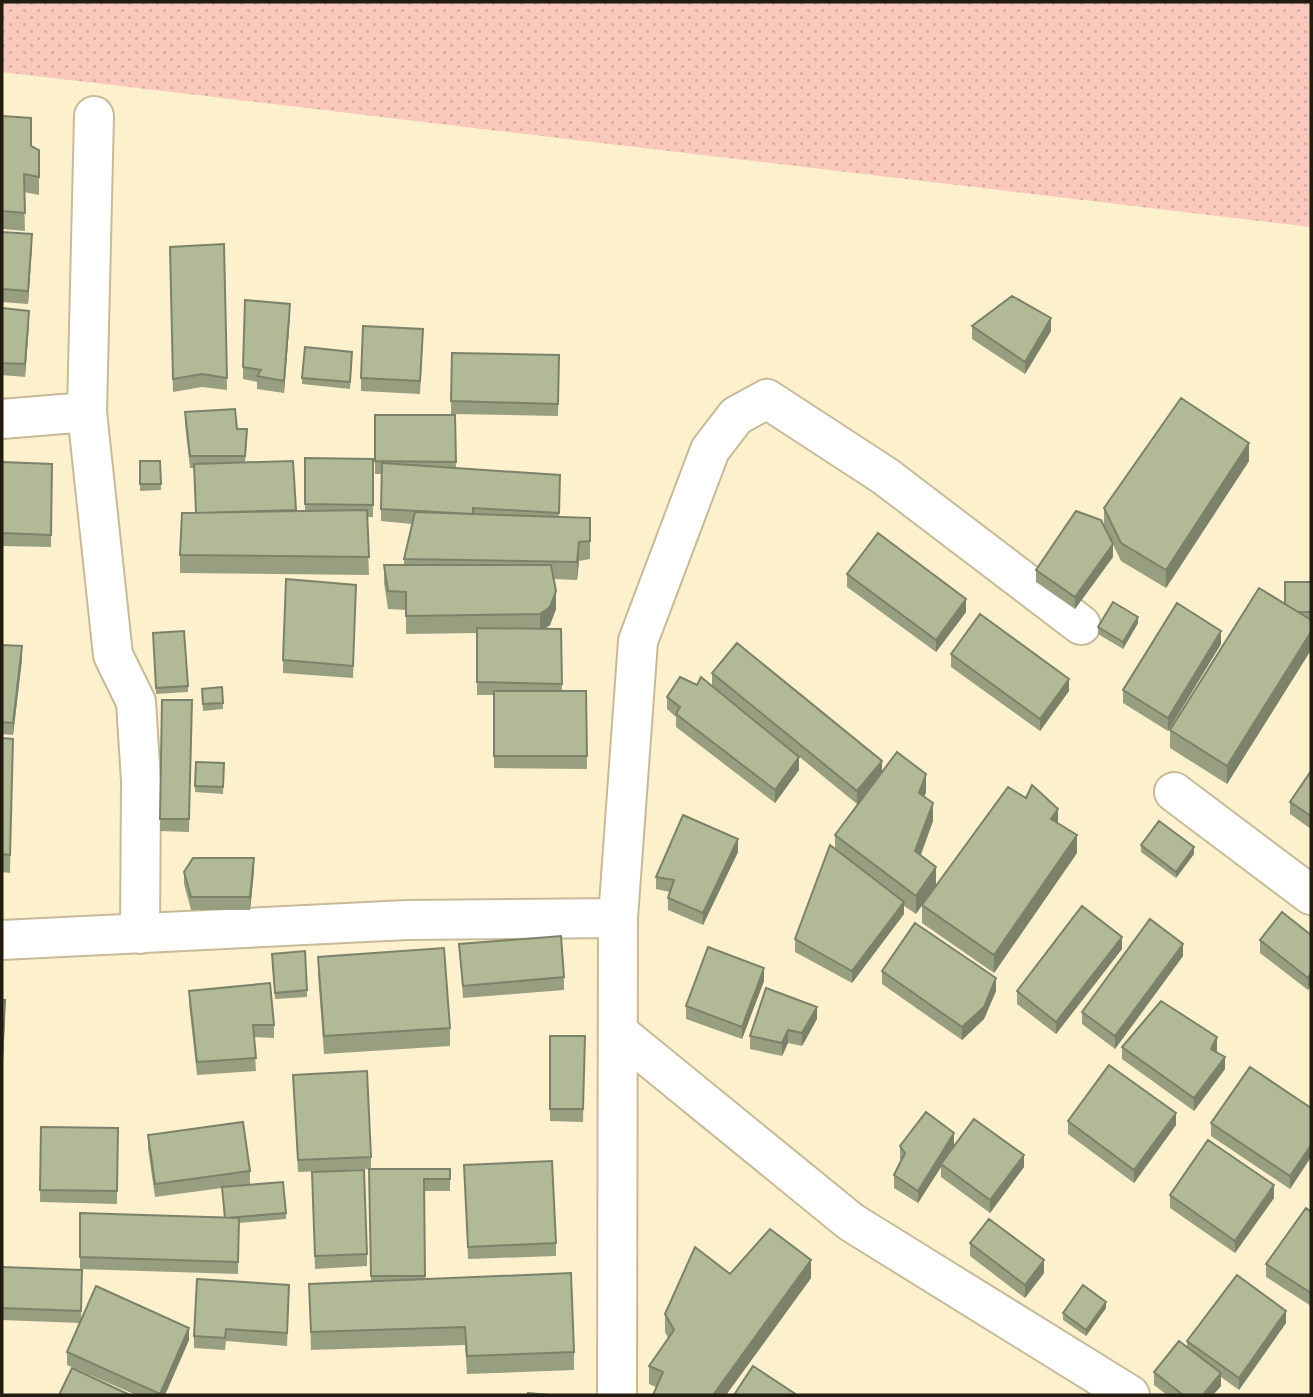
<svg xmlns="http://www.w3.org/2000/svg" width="1313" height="1397" viewBox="0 0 1313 1397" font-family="'Varela Round',sans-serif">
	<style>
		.grass { fill: url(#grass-dots) }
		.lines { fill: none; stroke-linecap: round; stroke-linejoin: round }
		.minor-casing { stroke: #c7ba98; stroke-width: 42 }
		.minor { stroke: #fff; stroke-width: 38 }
		.wall { fill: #989f81 }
		.shaded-wall { fill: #7c8269 }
		.building { fill: #b1b996; stroke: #7c8269; stroke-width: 2 }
	</style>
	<defs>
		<pattern id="grass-dots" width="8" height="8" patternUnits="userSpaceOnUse" patternTransform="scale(1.75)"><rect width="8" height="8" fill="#fac9bc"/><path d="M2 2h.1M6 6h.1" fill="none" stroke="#d6aca0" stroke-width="1.8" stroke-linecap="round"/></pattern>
	</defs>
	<rect width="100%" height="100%" fill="#fdf0cd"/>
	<!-- grass -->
	<path class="grass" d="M2,2H1311V227L2,72Z"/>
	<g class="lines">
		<!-- minor casing -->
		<g class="minor-casing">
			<path id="minor" d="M87,412L94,116
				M2,419L87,412L113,655L136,702L141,781L140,934
				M1174,792L1311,895
				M2,940L407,920L618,918
				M618,1032L851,1222L1130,1395
				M617,1395L618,918L638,641L710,450L736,416L767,399L885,476L1081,625"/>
		</g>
		<!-- minor -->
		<use href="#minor" class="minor"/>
	</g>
	<!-- wall -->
	<path class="wall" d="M2,116L31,146L39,150V195L24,192L25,231L2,229Z
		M2,232L32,246L28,304L2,302Z
		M224,244L227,390L202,387L173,392L170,247Z
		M2,308L29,323L25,377L2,375Z
		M290,316L284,393L257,389V382L243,379V367Z
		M972,326L1051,331L1025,374L972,339Z
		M423,342L420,394L361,391V378Z
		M559,355L558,416L451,414V401Z
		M352,358L350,389L302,384V378Z
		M185,412L237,429L247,441L245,462L293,461L296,511H305V458L373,459V517H367L369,575L180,573V555L196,513L194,468H190L185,424Z
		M375,415H455L456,468L560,475L559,517L590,518V559L579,561L577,580L554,579L556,609L550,625L544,629H561L562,691H586L587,769L494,768V695H477V633L406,634V610L388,609L384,583V565H404V559L412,524L381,521V474H375Z
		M140,461H160L161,490L140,491Z
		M1249,461L1166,588L1121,561L1104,526V508Z
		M2,462L52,464L51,547L2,546Z
		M1113,557L1075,609L1036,582V570Z
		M847,574L966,612L936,652L847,587Z
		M1311,582V618H1308L1311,620V650L1227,784L1170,748V730L1285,604Z
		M356,585L353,678L283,673V660Z
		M1138,623L1123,649L1098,634V627Z
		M153,633L188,686V692L156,694Z
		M2,641V645L22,659L13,735L2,734Z
		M1221,644L1168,731L1123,703V690Z
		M951,654L1069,691L1040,731L951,667Z
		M712,673L882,771L926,792L924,797L933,821L921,855L936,885L1058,823L1077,853L994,973L922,923V905L916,914L904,906V914L852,983L795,952V939L835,849V835L857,804L719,691L799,770L775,803L676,727V717L667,709V697L697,685L712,686Z
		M202,689L223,703V709L203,711Z
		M162,700H192L189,832L160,831Z
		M2,738L13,739L10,873L2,872Z
		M196,762L224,763L223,794L195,792Z
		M1311,771V829L1290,814V802Z
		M1141,845L1194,854L1176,878L1141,852Z
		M738,852L703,925L668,910V898L670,892L656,889V877Z
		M254,871L250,910H191L184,884V872Z
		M1311,935V985L1308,990L1260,953V940Z
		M459,944L564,977V990L463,998Z
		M1122,949L1056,1034L1017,1004V991Z
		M1183,956L1115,1049L1082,1024V1012Z
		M318,957L450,1028V1046L324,1054L318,975Z
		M272,960L307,990V997L275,999Z
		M882,971L996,991L984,1019L962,1040L882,984Z
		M764,981L742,1039L686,1019V1006Z
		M189,991L274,1025V1038L254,1037L256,1071L197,1075L189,1003Z
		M817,1019L802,1046L788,1043L782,1056L750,1049V1036Z
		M550,1036H585L583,1122L550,1121Z
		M1122,1047L1217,1050L1216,1052L1225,1069L1194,1111L1122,1059Z
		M293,1075L371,1157V1169L298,1172Z
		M1311,1108V1157L1290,1189L1211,1136V1123Z
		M1068,1121L1176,1125L1134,1183L1068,1134Z
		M41,1127L118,1128L117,1204L40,1202Z
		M148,1135L250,1171V1184L234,1186L286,1213V1219L239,1223L238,1274L80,1269V1213L224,1217L222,1188L155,1197L148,1148Z
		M954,1145L1024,1167L990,1213L941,1177V1167L918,1203L894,1188V1175L901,1161L900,1159V1146Z
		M464,1165L556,1243V1256L468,1259Z
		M369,1169H450V1191H425V1279L574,1352V1370L467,1374L465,1345L311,1350L309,1284L371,1281Z
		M312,1185L367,1254V1266L315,1269Z
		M1170,1195L1274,1198L1235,1253L1170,1208Z
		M1311,1212V1306L1266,1277V1264Z
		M970,1243L1044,1273L1025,1298L970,1256Z
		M2,1267L82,1270L81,1321L189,1340L165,1395H136L67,1365V1352L80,1323L2,1320Z
		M730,1274L811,1278L726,1395H653L656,1387L649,1384V1366L668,1338L665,1332V1314Z
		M289,1298L287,1346L226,1341L225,1350L194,1348V1336Z
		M1106,1308L1086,1336L1063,1320V1313Z
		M1286,1323L1239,1390L1221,1377V1386L1213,1395H1167L1154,1385V1372L1187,1347V1341Z"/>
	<!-- shaded-wall -->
	<path class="shaded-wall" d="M32,234V246L28,304V291Z
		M290,304V316L284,393V381Z
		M29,311V323L25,377V364Z
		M1051,318V331L1025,374V362Z
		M1249,443V461L1166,588V570Z
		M579,542V561L577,580V562Z
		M1113,544V557L1075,609V597Z
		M556,591V609L550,625L540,632V614Z
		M966,599V612L936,652V640Z
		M1138,617V623L1123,649V642Z
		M1221,631V644L1168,731V718Z
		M1311,632V650L1227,784V766Z
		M22,646V659L13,735V723Z
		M1069,679V691L1040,731V719Z
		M799,757V770L775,803V790Z
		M882,761V774L857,804V791Z
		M926,774V792L919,811V793Z
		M933,803V821L915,869V851Z
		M1058,809V827L1051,819Z
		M1077,835V853L994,973V955Z
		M738,839V852L703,925V913Z
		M1194,847V854L1176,878V872Z
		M254,858V871L250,910V897Z
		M936,867V885L916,914V896Z
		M904,902V914L852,983V971Z
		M1122,937V949L1056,1034V1022Z
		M1183,944V956L1115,1049V1036Z
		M764,968V981L742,1039V1027Z
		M1311,973V985L1308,990V978Z
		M996,978V991L984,1019L962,1040V1027Z
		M5,1000V1018L2,1079V1061Z
		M817,1007V1019L802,1046V1033Z
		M788,1030V1043L782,1056V1043Z
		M1217,1037V1050L1211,1061V1049Z
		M1225,1057V1069L1194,1111V1098Z
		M1176,1113V1125L1134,1183V1170Z
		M954,1133V1145L941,1164V1167L918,1203V1191Z
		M1311,1145V1157L1290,1189V1176Z
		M1024,1155V1167L990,1213V1200Z
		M1274,1185V1198L1235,1253V1241Z
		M811,1260V1278L726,1395H713Z
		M1044,1260V1273L1025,1298V1285Z
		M1106,1302V1308L1086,1336V1330Z
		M1286,1311V1323L1239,1390V1378Z
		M189,1328V1340L165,1395H160Z
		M1221,1373V1386L1213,1395H1203Z"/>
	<!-- building -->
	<path class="building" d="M2,116L31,118V146L39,150V177L24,174L25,213L2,211Z
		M2,232L32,234L28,291L2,289Z
		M224,244L227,378L202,374L173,379L170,247Z
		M1012,296L1051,318L1025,362L972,326Z
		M245,300L290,304L284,381L257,376L261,370L243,367Z
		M2,308L29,311L25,364L2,363Z
		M363,326L423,329L420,381L361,378Z
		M305,347L352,352L350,382L302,378Z
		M452,353L559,355L558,404L451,401Z
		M1181,398L1249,443L1166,570L1121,543L1104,508Z
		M235,409L237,429H247L245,456H190L185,412Z
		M375,415H455L456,462L375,461Z
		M305,458L373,459V505L305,504Z
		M140,461H160L161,484H140Z
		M293,461L296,510L196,513L194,464Z
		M2,462L52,464L51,535L2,533Z
		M382,463L560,475L559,513L473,508V514L381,509Z
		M367,510L369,557L180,555L182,513Z
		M1076,511L1101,520L1113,544L1075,597L1036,570Z
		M415,512L590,518V541L579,542L577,562L404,559Z
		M878,533L966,599L936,640L847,574Z
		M384,565H551L556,591L550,607L540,614L406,616V592L388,591Z
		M286,579L356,585L353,666L283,660Z
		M1285,582H1311V612H1298L1285,604Z
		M1259,588L1311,620V632L1227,766L1170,730Z
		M1113,602L1138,617L1123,642L1098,627Z
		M1177,603L1221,631L1168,718L1123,690Z
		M980,614L1069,679L1040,719L951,654Z
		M477,628L561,629L562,684L477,682Z
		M184,631L188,686L156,688L153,633Z
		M2,641V645L22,646L13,723L2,722Z
		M737,643L882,761L857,791L712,673Z
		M680,677L697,685L701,677L799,757L775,790L676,714L680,707L667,697Z
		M222,687L223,703L203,704L202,689Z
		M494,691H586L587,756H494Z
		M162,700H192L189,819H160Z
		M2,738L13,739L10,855L2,854Z
		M897,752L926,774L919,793L933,803L915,851L936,867L916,896L835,835Z
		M196,762L224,763L223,787L195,786Z
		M1311,771V816L1290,802Z
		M1032,785L1058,809L1051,819L1077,835L994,955L922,905L1008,787L1026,798Z
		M683,815L738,839L703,913L668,898L674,880L656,877Z
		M1159,821L1194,847L1176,872L1141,845Z
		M830,845L904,902L852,971L795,939Z
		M193,858H254L250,897H191L184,872Z
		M1082,906L1122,937L1056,1022L1017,991Z
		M1282,912L1311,935V973L1308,978L1260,940Z
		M1150,919L1183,944L1115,1036L1082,1012Z
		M915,923L996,978L984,1007L962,1027L882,971Z
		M561,936L564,977L463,986L459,944Z
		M708,947L764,968L742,1027L686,1006Z
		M444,948L450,1028L324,1036L318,957Z
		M305,951L307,990L275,993L272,954Z
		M270,983L274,1025H253L256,1058L197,1062L189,991Z
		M766,988L817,1007L802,1033L788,1030L782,1043L750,1036Z
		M2,1000H5L2,1061Z
		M1161,1001L1217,1037L1211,1049L1225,1057L1194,1098L1122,1047Z
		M550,1036H585L583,1109H550Z
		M1109,1065L1176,1113L1134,1170L1068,1121Z
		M1250,1067L1311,1108V1145L1290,1176L1211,1123Z
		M367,1071L371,1157L298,1160L293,1075Z
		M926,1112L954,1133L918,1191L894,1175L905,1153L900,1146Z
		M974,1119L1024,1155L990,1200L941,1164Z
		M243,1122L250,1171L155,1184L148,1135Z
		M41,1127L118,1128L117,1191L40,1190Z
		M1208,1140L1274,1185L1235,1241L1170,1195Z
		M552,1161L556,1243L468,1247L464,1165Z
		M369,1169H450V1179H424L425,1276H371Z
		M364,1170L367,1254L315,1256L312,1172Z
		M283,1182L286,1213L225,1218L222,1187Z
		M1306,1208L1311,1212V1293L1266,1264Z
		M80,1213L239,1218L238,1262L80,1257Z
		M989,1219L1044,1260L1025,1285L970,1243Z
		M770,1229L811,1260L713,1395H653L663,1372L649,1366L674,1330L665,1314L695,1247L730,1274Z
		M2,1267L82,1270L81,1311L2,1308Z
		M571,1273L574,1352L467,1356L465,1327L311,1332L309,1284Z
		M1237,1275L1286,1311L1239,1378L1187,1341Z
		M197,1279L289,1285L287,1333L226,1329L225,1338L194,1336Z
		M1083,1285L1106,1302L1086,1330L1063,1313Z
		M96,1286L189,1328L160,1394L67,1352Z
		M1179,1341L1221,1373L1203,1395H1183L1154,1372Z
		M753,1366L797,1395H734Z
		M72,1368L130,1395H59Z
		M528,1393L550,1395H528Z"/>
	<!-- border -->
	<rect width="1313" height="1397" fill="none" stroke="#211c0f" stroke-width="7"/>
</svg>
